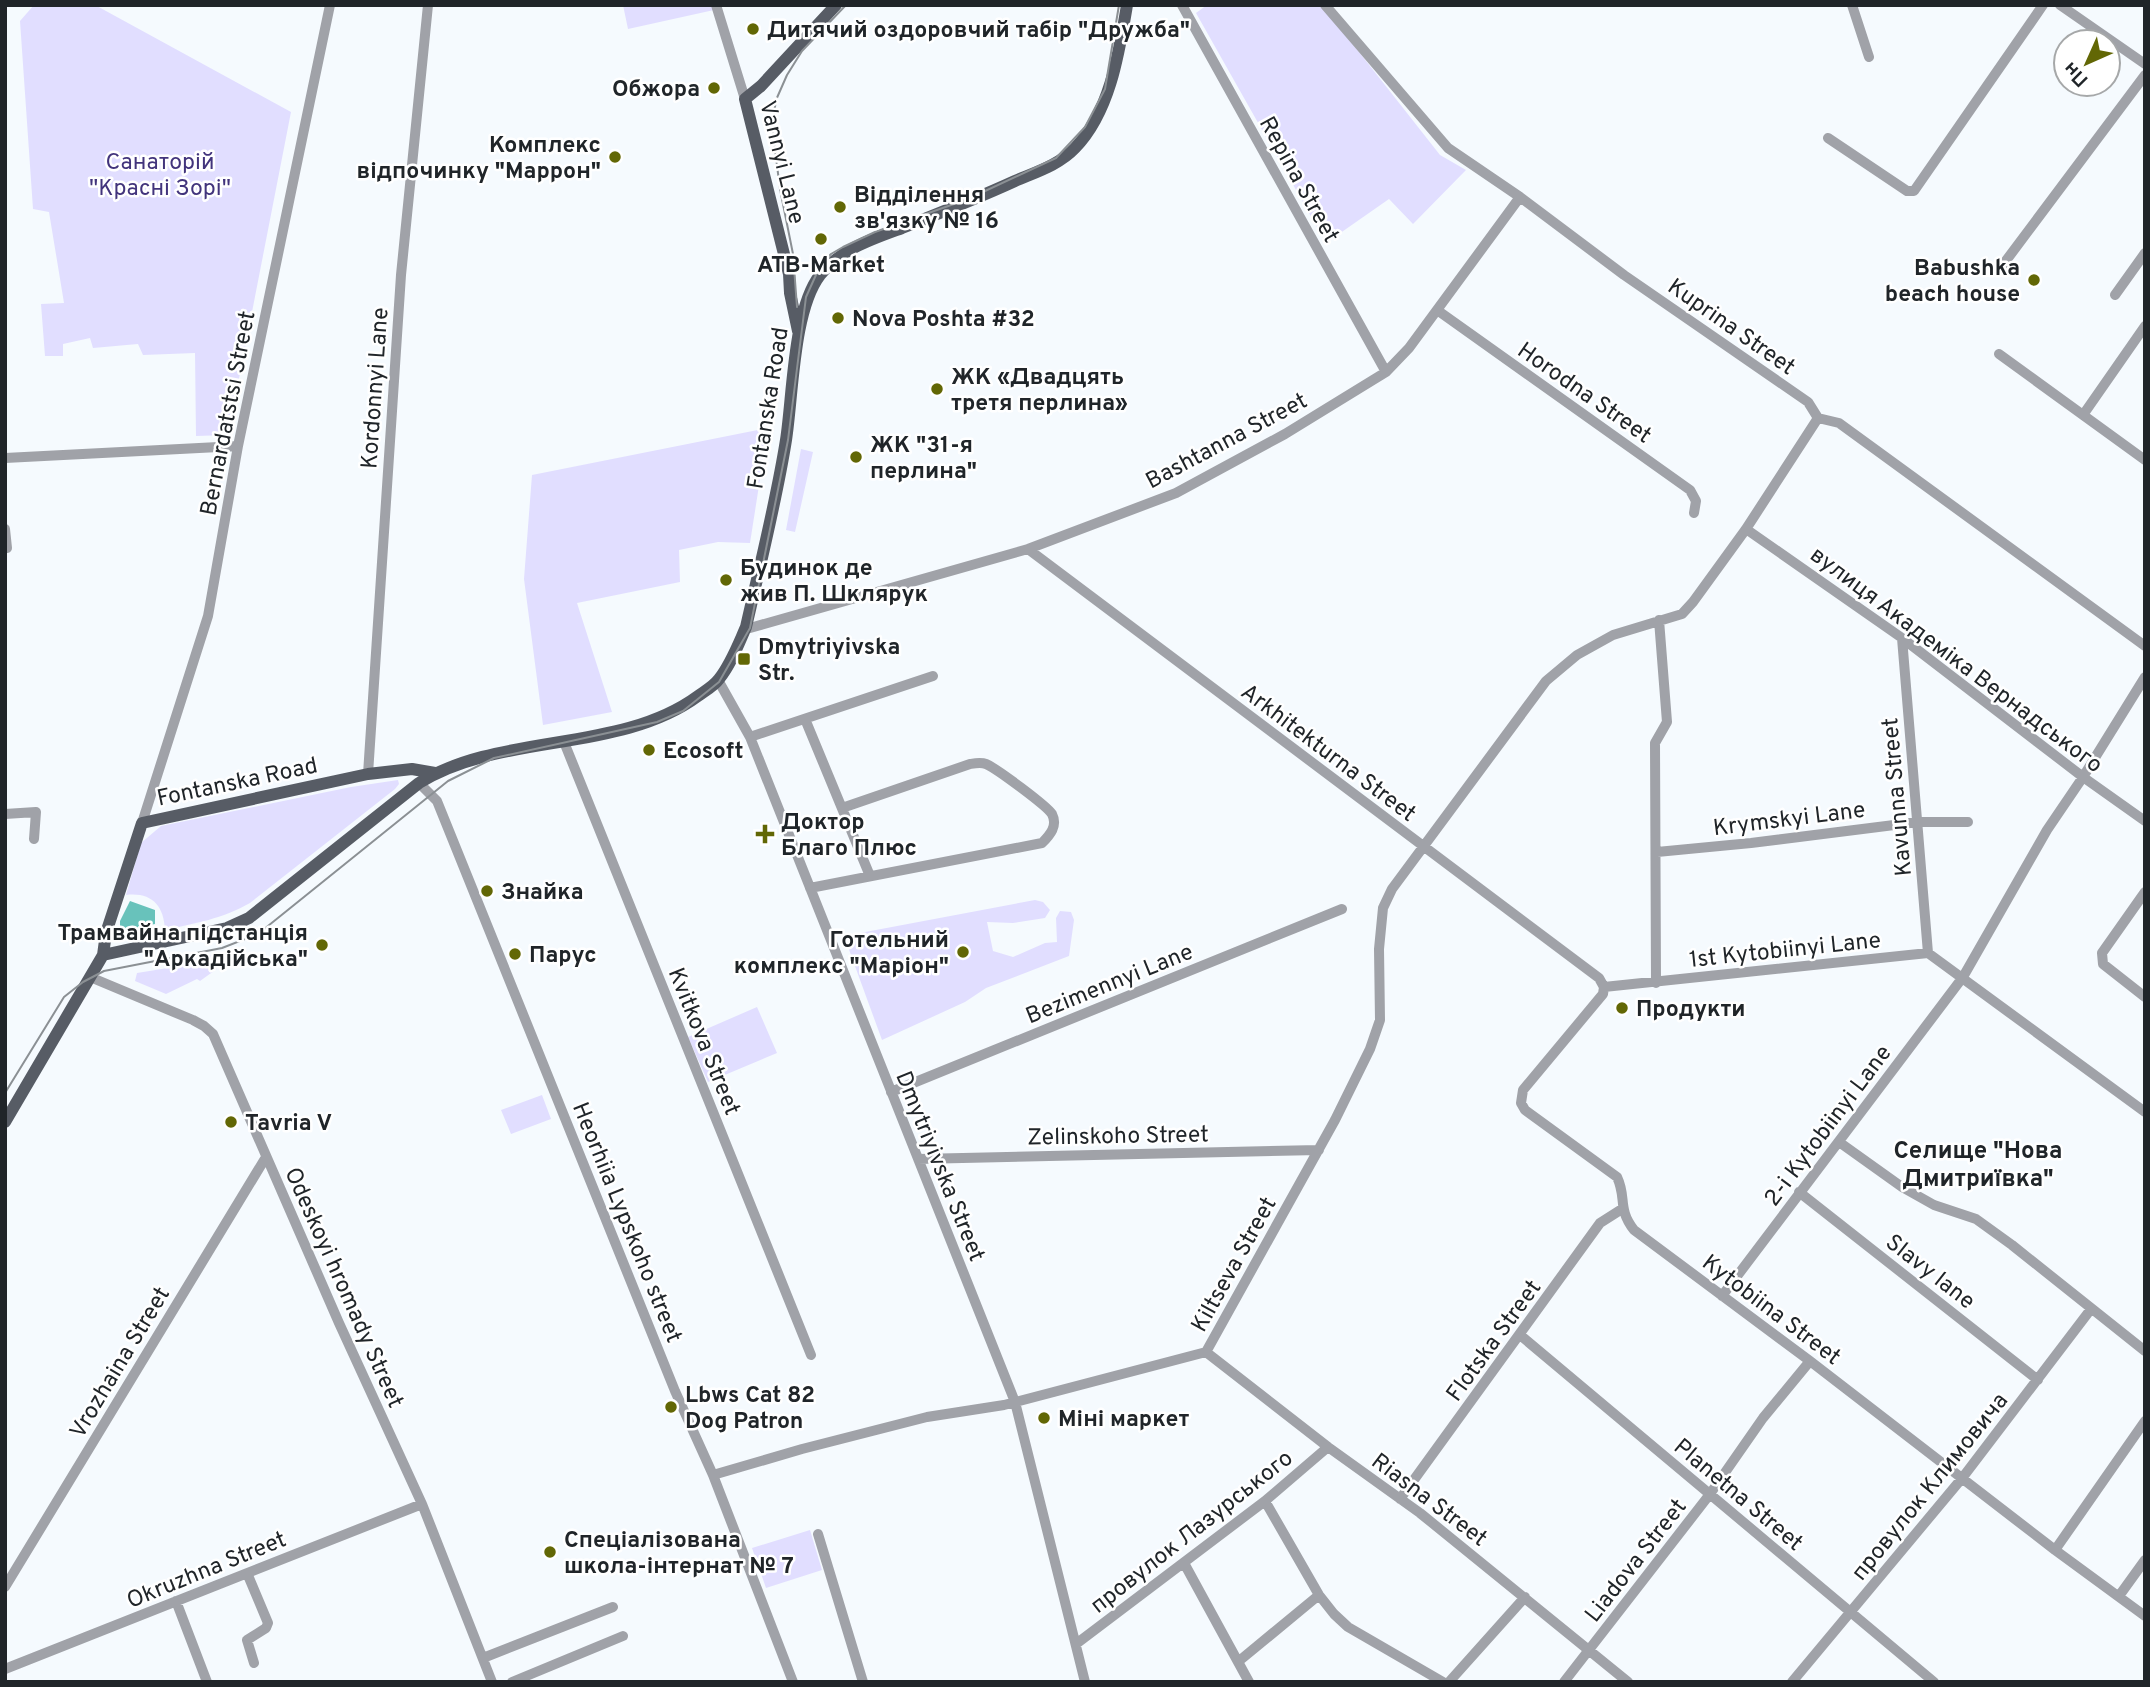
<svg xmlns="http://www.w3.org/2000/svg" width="2150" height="1687" viewBox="0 0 2150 1687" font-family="Overpass,sans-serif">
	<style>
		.green { fill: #e1deff }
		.water { fill: #68c2bb }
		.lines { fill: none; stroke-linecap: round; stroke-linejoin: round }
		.minor { stroke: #a0a2a8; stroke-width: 10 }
		.major { stroke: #575c65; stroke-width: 12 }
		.tram { stroke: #8b9094; stroke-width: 2 }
		.poi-dot { fill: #626705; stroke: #fff; stroke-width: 2.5 }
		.labels { text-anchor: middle; stroke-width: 5; stroke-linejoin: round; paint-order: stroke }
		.poi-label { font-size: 23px; font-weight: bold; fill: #202529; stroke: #fff; text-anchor: start }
		.park-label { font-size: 23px; fill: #42347c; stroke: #fff }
		.street-label { font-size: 23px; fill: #202529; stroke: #fff }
		.neighbourhood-label { font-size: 24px; font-weight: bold; fill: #202529; stroke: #fff }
	</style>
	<rect width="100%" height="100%" fill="#f5fafe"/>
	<!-- green -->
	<path class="green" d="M34,5H95L291,112L228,435L196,436L195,353L143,355L138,344L93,348L90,338L63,344V356H45L41,304L64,303L49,212L33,209L20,21Z
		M623,5H712L714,10L628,29Z
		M1207,5H1322L1440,155L1466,170L1413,224L1389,199L1326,243L1196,13Z
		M768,428L750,543L718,542L679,550L680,582L577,603L612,712L543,725L524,579L532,475Z
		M801,449L813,452L795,532L786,530Z
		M398,780L399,784L395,789L250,903C222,919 196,923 165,930C164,905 151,892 126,895L141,843L161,826L351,787Z
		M1035,900L1043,902L1050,910L1045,918L1013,923L987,922L993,951L1013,957L1045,943L1057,942L1056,918L1060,911L1071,912L1074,920L1069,956L986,988L965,1002L882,1040L844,936Z
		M226,952L232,958L200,981L197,979L166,994L135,981L137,973L174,967L177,963Z
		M757,1007L777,1053L708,1082L688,1037Z
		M542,1095L551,1119L511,1134L501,1110Z
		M810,1530L822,1570L766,1588L752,1548Z"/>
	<!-- water -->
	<path class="water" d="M130,901L155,910V924L150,925L146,932L126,936L120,930V921Z"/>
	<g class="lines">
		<!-- minor -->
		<path class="minor" d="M716,5L745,99
			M1182,5L1386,372
			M1325,5L1448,148L1520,197L1624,275L1808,402L1818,418L1839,423L2145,646
			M1852,5L1869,57
			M2060,5L2145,64
			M1828,138L1907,191H1914L2043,5
			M2002,266L2145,75
			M2115,295L2145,253
			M1437,310L1690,490L1696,501L1694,513
			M1999,354L2145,460
			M2083,415L2145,326
			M5,458L238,446
			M5,529L7,548
			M1746,529L1902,638L2083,777L2145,821
			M1028,549L1599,978L1604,987
			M746,627L750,628L1028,549L1176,493L1285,434L1386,372L1409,348L1520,197
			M1902,638L1928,953
			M718,680L750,737L1015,1402L1085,1682
			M805,719L870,876
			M750,737L933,676
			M564,742L811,1355
			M368,774L401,275L428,5
			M419,783L437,801L675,1391L713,1475L793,1682
			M5,814L36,812L34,839
			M142,823L208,616L238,446L330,5
			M1657,852L1751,843L1918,822H1968
			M810,888L1042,843C1050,835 1058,826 1052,814C1047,806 996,768 986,764C981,762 976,763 970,764L842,808
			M2145,892L2102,953L2103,964L2145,997
			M90,977L193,1020L204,1026L213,1034L339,1323L422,1504L492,1682
			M1656,983L1655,743L1667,722L1659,620
			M1604,987L1603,994L1523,1090L1521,1103L1525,1110L1617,1177C1627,1198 1617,1208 1634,1230L1810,1361L2055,1550L2145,1616
			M1604,987L1928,953L2145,1112
			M891,1092L1342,909
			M1839,1142L1902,1187L1934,1205L1976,1219L2012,1245L2145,1351
			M918,1159L1319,1150
			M1799,1192L2038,1380
			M1722,1296L1963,977L2047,830L2083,777L2145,677
			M1520,1335L1934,1682
			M1206,1352L1328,1447L1420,1513L1628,1682
			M713,1475L802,1449L927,1417L1004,1405L1206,1352L1335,1120L1370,1049L1380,1020L1379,949L1383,908L1392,889L1546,681L1577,655L1613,635L1682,614L1693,602L1746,529L1818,418
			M1400,1499L1600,1223L1622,1209
			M1265,1501L1319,1595L1334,1614L1348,1627L1443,1682
			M818,1534L863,1682
			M2055,1550L2145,1421
			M1184,1563L1249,1682
			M247,1573L268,1623L266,1628L247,1640L254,1663
			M5,1587L266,1157
			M2119,1596L2145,1560
			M176,1601L207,1682
			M1076,1644L1265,1501L1328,1447
			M483,1658L613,1607
			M1239,1661L1319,1595
			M5,1669L422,1504
			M512,1682L623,1636
			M1449,1682L1525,1597
			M1564,1682L1710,1494L1763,1418L1810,1361
			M1792,1682L1963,1477L2091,1309"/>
		<!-- major -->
		<path class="major" d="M798,331L790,293L789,274L745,99L761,86L836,5
			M103,955L227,928L249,918L419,783C500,732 619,754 698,696C705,691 714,686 719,679C731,664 738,645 746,627C760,565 776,503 786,440C793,395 793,310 820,275C841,249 872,239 902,228C940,213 978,198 1015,181C1036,172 1059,165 1075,148C1110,112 1119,53 1127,5
			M5,1122L103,955L106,933L142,823L368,774L412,769L435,773"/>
		<!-- tram -->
		<path class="tram" d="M797,307L793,254L780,189L772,126L776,100L787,75L802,51L846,5
			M5,1093L64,997L83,982L104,971L222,948L258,934L448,781L494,758L657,722L683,711L719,682L750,628L788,440L806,297L820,266L831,254L843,247L875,232L968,199L1056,158L1085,127L1105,89L1119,5"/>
	</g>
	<!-- markers -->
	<g class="poi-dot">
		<circle cx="753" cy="29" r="7"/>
		<circle cx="714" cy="88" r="7"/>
		<circle cx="615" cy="157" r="7"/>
		<circle cx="840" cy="207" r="7"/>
		<circle cx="821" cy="239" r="7"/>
		<circle cx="2034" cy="280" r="7"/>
		<circle cx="838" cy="318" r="7"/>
		<circle cx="937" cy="389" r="7"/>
		<circle cx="856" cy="457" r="7"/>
		<circle cx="726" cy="580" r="7"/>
		<rect x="737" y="652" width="14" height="14" rx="3.5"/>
		<circle cx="649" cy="750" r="7"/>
		<path d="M761.5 823.5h7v7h7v7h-7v7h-7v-7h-7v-7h7z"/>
		<circle cx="487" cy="891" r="7"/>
		<circle cx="322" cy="945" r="7"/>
		<circle cx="963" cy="952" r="7"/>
		<circle cx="515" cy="954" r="7"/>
		<circle cx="1622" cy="1008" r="7"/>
		<circle cx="231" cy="1122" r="7"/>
		<circle cx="671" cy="1407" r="7"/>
		<circle cx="1044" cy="1418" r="7"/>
		<circle cx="550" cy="1552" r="7"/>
	</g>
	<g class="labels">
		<!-- poi labels -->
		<g class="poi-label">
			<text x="767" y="37">Дитячий оздоровчий табір "Дружба"</text>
			<text x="700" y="96" text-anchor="end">Обжора</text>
			<text x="601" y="152" text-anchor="end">Комплекс<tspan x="601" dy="26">відпочинку "Маррон"</tspan></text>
			<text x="854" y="202">Відділення<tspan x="854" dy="26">зв'язку № 16</tspan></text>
			<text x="821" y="272" text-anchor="middle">ATB-Market</text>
			<text x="2020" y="275" text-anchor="end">Babushka<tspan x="2020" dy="26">beach house</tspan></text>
			<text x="852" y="326">Nova Poshta #32</text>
			<text x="951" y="384">ЖК «Двадцять<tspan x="951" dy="26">третя перлина»</tspan></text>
			<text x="870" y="452">ЖК "31-я<tspan x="870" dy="26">перлина"</tspan></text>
			<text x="740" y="575">Будинок де<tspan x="740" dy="26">жив П. Шклярук</tspan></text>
			<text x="758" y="654">Dmytriyivska<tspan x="758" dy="26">Str.</tspan></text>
			<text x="663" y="758">Ecosoft</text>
			<text x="781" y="829">Доктор<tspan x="781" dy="26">Благо Плюс</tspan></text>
			<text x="501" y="899">Знайка</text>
			<text x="308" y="940" text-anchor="end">Трамвайна підстанція<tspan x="308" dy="26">"Аркадійська"</tspan></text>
			<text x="949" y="947" text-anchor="end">Готельний<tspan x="949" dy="26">комплекс "Маріон"</tspan></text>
			<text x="529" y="962">Парус</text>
			<text x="1636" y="1016">Продукти</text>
			<text x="245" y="1130">Tavria V</text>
			<text x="685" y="1402">Lbws Cat 82<tspan x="685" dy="26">Dog Patron</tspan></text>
			<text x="1058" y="1426">Міні маркет</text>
			<text x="564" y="1547">Спеціалізована<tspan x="564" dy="26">школа-інтернат № 7</tspan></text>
		</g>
		<!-- park labels -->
		<g class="park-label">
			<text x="160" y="169">Санаторій<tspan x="160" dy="26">"Красні Зорі"</tspan></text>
		</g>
		<!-- street labels -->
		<g class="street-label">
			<text transform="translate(783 162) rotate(76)" y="8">Vannyi Lane</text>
			<text transform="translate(1300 179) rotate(61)" y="8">Repina Street</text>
			<text transform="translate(1732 326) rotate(35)" y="8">Kuprina Street</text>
			<text transform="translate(374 388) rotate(-86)" y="8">Kordonnyi Lane</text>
			<text transform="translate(1585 392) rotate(35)" y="8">Horodna Street</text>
			<text transform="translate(767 408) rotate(-81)" y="8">Fontanska Road</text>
			<text transform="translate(227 413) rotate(-79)" y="8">Bernardatstsi Street</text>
			<text transform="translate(1226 440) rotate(-28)" y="8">Bashtanna Street</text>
			<text transform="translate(1957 659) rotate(37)" y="8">вулиця Академіка Вернадського</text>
			<text transform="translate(1329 752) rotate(37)" y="8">Arkhitekturna Street</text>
			<text transform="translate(237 781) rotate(-12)" y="8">Fontanska Road</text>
			<text transform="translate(1896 797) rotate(-95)" y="8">Kavunna Street</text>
			<text transform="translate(1789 818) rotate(-7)" y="8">Krymskyi Lane</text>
			<text transform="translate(1785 949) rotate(-6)" y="8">1st Kytobiinyi Lane</text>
			<text transform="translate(1109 983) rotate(-22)" y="8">Bezimennyi Lane</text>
			<text transform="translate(705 1041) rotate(68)" y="8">Kvitkova Street</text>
			<text transform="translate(1827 1125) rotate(-53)" y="8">2-i Kytobiinyi Lane</text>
			<text transform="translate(1118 1135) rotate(-1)" y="8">Zelinskoho Street</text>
			<text transform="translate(941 1166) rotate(68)" y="8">Dmytriyivska Street</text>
			<text transform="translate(628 1222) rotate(68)" y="8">Heorhiia Lypskoho street</text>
			<text transform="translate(1233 1264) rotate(-61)" y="8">Kiltseva Street</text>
			<text transform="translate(1931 1271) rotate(38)" y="8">Slavy lane</text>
			<text transform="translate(345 1287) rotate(66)" y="8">Odeskoyi hromady Street</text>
			<text transform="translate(1772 1309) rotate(37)" y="8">Kytobiina Street</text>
			<text transform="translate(1493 1340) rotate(-54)" y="8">Flotska Street</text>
			<text transform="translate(119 1362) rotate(-59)" y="8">Vrozhaina Street</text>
			<text transform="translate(1929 1486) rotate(-51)" y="8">провулок Климовича</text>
			<text transform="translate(1739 1494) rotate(40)" y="8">Planetna Street</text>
			<text transform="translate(1430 1499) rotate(37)" y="8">Riasna Street</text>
			<text transform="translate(1191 1531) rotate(-38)" y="8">провулок Лазурського</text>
			<text transform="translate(1635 1560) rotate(-52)" y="8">Liadova Street</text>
			<text transform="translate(206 1569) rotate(-22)" y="8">Okruzhna Street</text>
		</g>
		<!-- neighbourhood labels -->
		<g class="neighbourhood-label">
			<text x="1978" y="1158">Селище "Нова<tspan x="1978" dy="28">Дмитриївка"</tspan></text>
		</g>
	</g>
	<!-- border -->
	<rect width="2150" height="1687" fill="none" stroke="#202529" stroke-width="14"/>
	<!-- north arrow -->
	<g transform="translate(2087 63) rotate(225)"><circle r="33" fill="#ffffff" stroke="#a6a8a9" stroke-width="2"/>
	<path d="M0-5L12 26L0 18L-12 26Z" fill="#626705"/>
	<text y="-10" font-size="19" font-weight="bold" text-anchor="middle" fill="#202529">Пн</text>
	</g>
</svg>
